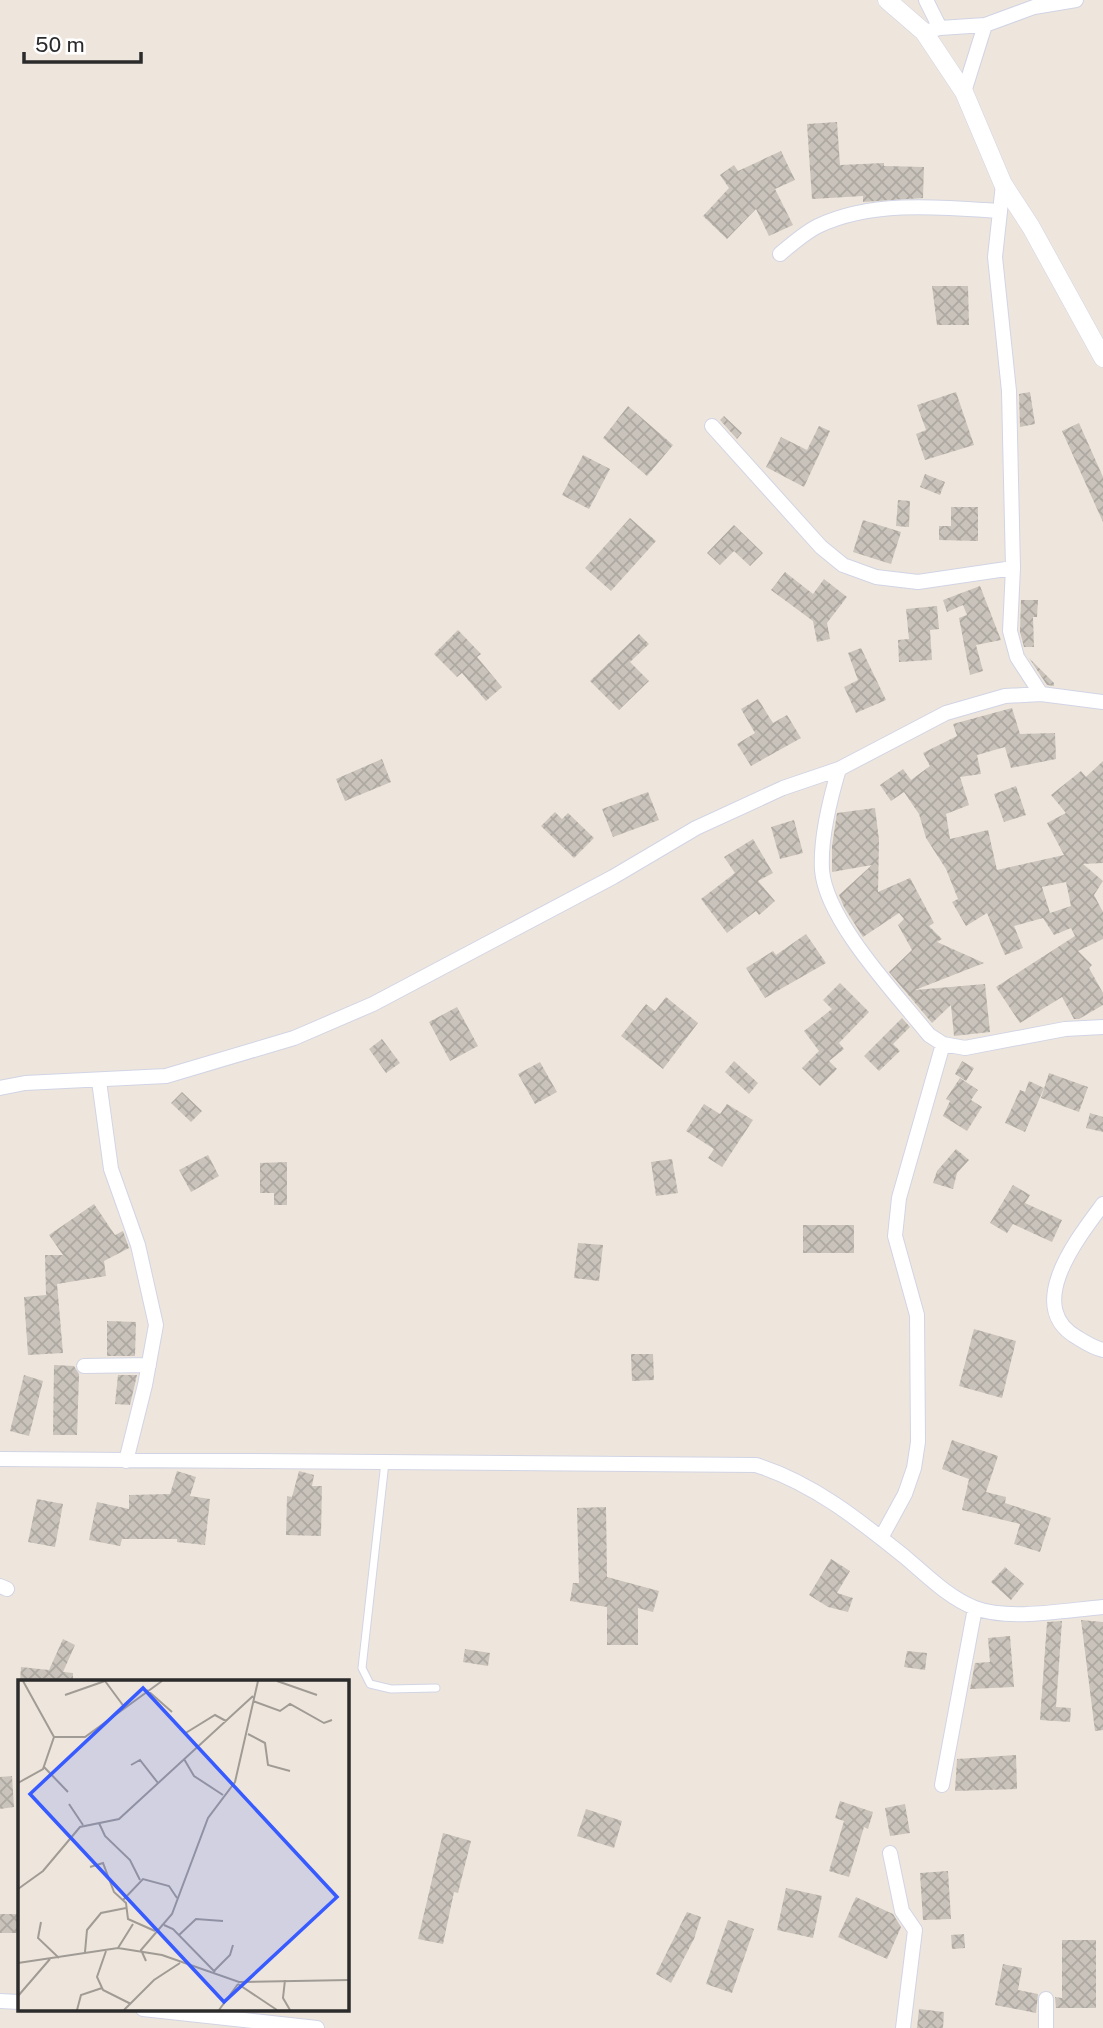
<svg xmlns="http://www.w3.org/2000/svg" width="1103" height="2028" viewBox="0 0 1103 2028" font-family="'Public Sans',sans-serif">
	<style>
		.building { fill: url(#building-cross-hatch); fill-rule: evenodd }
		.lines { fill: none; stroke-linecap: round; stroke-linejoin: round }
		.service-casing { stroke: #d1d4e5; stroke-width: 9 }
		.minor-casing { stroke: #d1d4e5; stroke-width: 16 }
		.tertiary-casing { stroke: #d1d4e5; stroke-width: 19 }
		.service { stroke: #fff; stroke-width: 7 }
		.minor { stroke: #fff; stroke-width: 14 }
		.tertiary { stroke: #fff; stroke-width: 18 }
		.inset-road { fill: none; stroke: #a09b95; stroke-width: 2 }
		.view { fill: #385bff; fill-opacity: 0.15; stroke: #385bff; stroke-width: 3.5 }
		.inset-edge { fill: none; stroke: #2b2b2b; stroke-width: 3.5 }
	</style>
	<defs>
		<pattern id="building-cross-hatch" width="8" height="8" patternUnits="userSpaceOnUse" patternTransform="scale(1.75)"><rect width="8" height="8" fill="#c9c3bb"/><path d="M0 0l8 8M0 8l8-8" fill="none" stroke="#ada8a1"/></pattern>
	</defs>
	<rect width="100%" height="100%" fill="#eee6dc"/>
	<!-- building -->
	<path class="building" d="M837,122L840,165L884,163V166L924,167L923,198L863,202V196L812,199L807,124Z
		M781,151L795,180L775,189L793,225L769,236L756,209L727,239L703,216L729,188L720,175L734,165L738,171Z
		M932,286H968L969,325H937Z
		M956,392L974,445L925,460L916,434L926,430L917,405Z
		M1030,392L1035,424L1020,427L1019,394Z
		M628,406L673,445L647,476L603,438Z
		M724,416L742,433L737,439L720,420Z
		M1079,423L1103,477V522L1062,431Z
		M819,426L830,431L804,487L766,467L781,437L807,450Z
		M583,455L610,469L589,509L562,495Z
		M925,474L945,482L940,495L920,487Z
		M898,500L910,501L909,527L896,526Z
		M951,507H978V541L939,540V526H951Z
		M630,518L656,541L611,591L585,568Z
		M863,520L901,532L891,564L853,552Z
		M734,525L763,553L750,566L734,551L720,565L707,553Z
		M785,572L813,594L824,579L847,597L827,623L830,639L817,642L813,621L771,590Z
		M980,586L1001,640L976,645L983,671L970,675L959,618L967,615L963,605L947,612L943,600Z
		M1021,600H1038L1037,617H1033L1034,647H1024L1020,632Z
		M937,606L939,629L930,630L932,660L899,662L898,640L909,639L906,609Z
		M458,630L481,654L477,657L502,687L486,701L462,673L457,677L434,654Z
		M639,634L649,644L630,662L649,681L619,710L590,681Z
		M861,648L886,700L856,713L844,687L858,680L848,653Z
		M1029,658L1054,683V686L1047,685Z
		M758,699L773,723L787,715L801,738L751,766L737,744L755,733L741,709Z
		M1012,708L1020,734L1055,733L1056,759L1011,768L1005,747L977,755L981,774L960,777L969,805L946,814L950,839L988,830L997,870L1064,855L1047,823L1066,813L1051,795L1081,771L1086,777L1103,761V863L1083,864L1103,881L1094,895L1103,912V939L1078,951L1092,965L1089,968L1103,993V1005L1079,1019H1074L1062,997L1020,1023L996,987L1075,936L1071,928L1054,935L1043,918L1014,926L1023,948L1005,955L987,913L966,926L952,902L958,899L946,869L926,838L919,814L904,792L891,801L880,785L903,769L911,780L930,766L923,753L957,736L953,724ZM1066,882L1071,906L1050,913L1042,887Z
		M382,759L391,782L345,801L336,779Z
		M1016,786L1026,815L1004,822L994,794Z
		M648,792L659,820L613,837L602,809Z
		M875,808L879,840L878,892L910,878L934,923L929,926L942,939L937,942L984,963L915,990L985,984L990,1032L954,1036L951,1005L932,1023L889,972L912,950L898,925L904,919L899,913L863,937L844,907L839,895L872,865L832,872V846L837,813Z
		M555,812L562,819L568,813L594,838L574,858L541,826Z
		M794,820L803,853L780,859L771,827Z
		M753,839L773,873L758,881L775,901L759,915L756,911L727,933L701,899L735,873L724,857Z
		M806,934L826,963L765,998L746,968L773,951L776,955Z
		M840,983L869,1012L839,1043L844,1049L829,1061L837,1069L820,1086L802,1068L819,1051L804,1031L832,1009L823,1000Z
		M666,997L698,1023L663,1069L621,1036L646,1004L655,1011Z
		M457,1007L478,1046L450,1061L429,1022Z
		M902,1018L910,1027L893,1044L900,1051L879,1071L864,1056Z
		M382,1039L400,1063L386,1073L369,1049Z
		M734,1061L758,1083L749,1094L725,1072Z
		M962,1061L974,1068L966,1081L955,1074Z
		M540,1062L557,1092L535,1104L518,1074Z
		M1049,1073L1088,1087L1079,1112L1041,1098Z
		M960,1078L978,1090L971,1100L982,1107L967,1131L943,1116L950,1101L946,1099Z
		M1029,1081L1044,1088L1025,1132L1005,1123L1020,1090L1025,1092Z
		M182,1092L202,1111L191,1122L171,1103Z
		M704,1104L720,1114L727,1104L753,1120L722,1167L708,1158L714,1149L686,1131Z
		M1090,1113L1103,1117V1132L1086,1128Z
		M956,1149L969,1160L957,1173L953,1189L933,1183L937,1171Z
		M208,1155L219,1176L191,1192L179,1170Z
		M672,1159L678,1193L656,1196L651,1162Z
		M287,1162V1205H274V1193H260V1163Z
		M1013,1185L1030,1195L1025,1203L1062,1220L1052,1242L1013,1224L1007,1233L990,1223Z
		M94,1204L115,1235L123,1231L129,1248L104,1261L106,1276L57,1284L63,1353L28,1355L24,1297L46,1295L45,1255H63L49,1235Z
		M803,1225H854V1253H803Z
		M578,1243L603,1245L599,1281L574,1278Z
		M107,1321L136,1322L135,1356H107Z
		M974,1329L1016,1341L1002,1398L959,1386Z
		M631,1354H653L654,1380L632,1381Z
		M54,1365L74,1366L79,1374L77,1435H53Z
		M24,1375L43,1381L29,1436L10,1431Z
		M118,1375H137L130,1405L115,1404Z
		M952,1440L998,1456L986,1492L1006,1497L1005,1503L1051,1518L1040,1552L1014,1544L1020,1524L962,1510L969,1479L942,1469Z
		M177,1471L196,1477L190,1496L210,1499L205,1545L177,1542V1539H122L120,1546L89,1540L97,1502L129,1509V1495L170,1494Z
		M299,1471L314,1475L312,1486H322L321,1536L286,1535L287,1496L292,1497Z
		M37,1499L63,1504L55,1547L28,1542Z
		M606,1507L607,1577L659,1591L653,1612L638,1608V1645H607V1607L570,1601L573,1583H579L577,1508Z
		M831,1559L850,1571L837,1593L853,1598L848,1612L828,1607L809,1595Z
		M1005,1567L1024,1584L1011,1600L991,1582Z
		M1081,1620L1103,1622V1730L1095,1731Z
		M1062,1621L1056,1707L1071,1708L1070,1722L1040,1720L1047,1622Z
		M1010,1636L1014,1687L970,1689L975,1663L990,1662L988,1638Z
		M63,1639L75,1645L63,1672L73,1673V1682H20L21,1667L49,1670Z
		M465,1649L490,1653L488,1666L463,1662Z
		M907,1651L927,1653L925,1670L904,1667Z
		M1016,1755L1017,1789L955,1791L957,1759Z
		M12,1776L14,1807L0,1809V1777Z
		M840,1801L873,1812L868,1829L864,1827L849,1877L829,1871L844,1821L835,1818Z
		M905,1804L910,1833L890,1836L885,1808Z
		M586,1809L622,1821L614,1848L577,1836Z
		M443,1833L471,1841L458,1893L454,1892L443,1944L418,1939Z
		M948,1871L951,1919L923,1920L920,1873Z
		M786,1888L822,1896L813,1938L777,1930Z
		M856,1897L893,1914L901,1927L887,1959L838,1937Z
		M687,1912L701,1917L694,1939L671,1983L656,1974Z
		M0,1914H19V1933H0Z
		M728,1920L754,1929L732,1993L706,1984Z
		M964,1934L965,1948L952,1949L951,1935Z
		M1062,1940H1096V2008H1056L1055,1997L1062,1998Z
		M1003,1964L1022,1968L1018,1990L1038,1994L1036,2013L995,2005Z
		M919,2009L944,2012L943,2028H917Z"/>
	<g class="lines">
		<!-- service casing -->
		<g class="service-casing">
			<path id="service" d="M385,1462L362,1668L370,1684L391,1689L436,1688"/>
		</g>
		<!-- minor casing -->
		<g class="minor-casing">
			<path id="minor" d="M926,0L940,28
				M924,32L940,28L985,25L1034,7L1076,0
				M964,92L985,25
				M1003,184L995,257L1009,391L1013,568L1010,631L1017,657L1041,694
				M780,254C792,244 804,233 818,226C872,200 942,207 999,211
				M712,426L821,547L843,565L876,577L918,582L1013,568
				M839,769C830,799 820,837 822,870C826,921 897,995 929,1035L943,1044L965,1048L1065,1029L1103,1027
				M99,1081L111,1169L138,1245L156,1325L145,1385L126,1461
				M0,1088L25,1083L166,1076L294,1038L373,1004L613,877L696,828L783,788L839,769L946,713L1005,696L1041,694L1103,702
				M1103,1204C1077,1239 1023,1307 1078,1338C1086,1343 1094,1348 1103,1350
				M84,1366L149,1365
				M0,1459L756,1465C813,1483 859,1520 905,1557C926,1575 949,1598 975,1608C1009,1621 1067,1610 1103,1607
				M881,1538L905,1494L914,1468L918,1442L917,1315L895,1236L899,1198L943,1044
				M0,1586L7,1589
				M942,1785L975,1608
				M890,1853L902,1911L915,1930L903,2028
				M1046,1999V2028
				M0,2001L19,2002
				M143,2009L317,2028"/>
		</g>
		<!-- tertiary casing -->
		<g class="tertiary-casing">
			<path id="tertiary" d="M887,0L924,32L964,92L1003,184L1031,227L1103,358"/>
		</g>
		<!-- service -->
		<use href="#service" class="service"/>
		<!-- minor -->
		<use href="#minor" class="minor"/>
		<!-- tertiary -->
		<use href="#tertiary" class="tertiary"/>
	</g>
	<!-- overview -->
	<g transform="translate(18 1680)">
		<rect width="331" height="331" fill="#eee6dc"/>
		<path class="inset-road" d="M5,1L36,57M87,1L107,28M259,1L299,15M129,10L154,32M47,15L87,1M235,21L262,31L272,24L306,43L314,40M166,54L197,35L208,41M230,54L247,63L250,85L272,91M166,79L176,96L205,115M113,85L122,80L140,103M26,87L50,112M0,103L25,89L36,57H67L144,1M51,124L65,145M81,143L87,156L112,180L122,200M72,187L85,183L96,212L108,223L110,239L137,251M0,209L25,191L62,147L101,139L235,16M105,220L125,199L151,206L159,218M23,242L20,258L41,278M146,245L155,249L197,292M161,255L178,239L205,241M100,268L115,244M88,271L79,297L85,310L113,324M67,272L69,250L83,233L108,228M128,281L123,270L154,234L190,138L217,102L240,1M0,283L100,268L144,275L221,302L331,300M196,291L212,275L215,265M267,300L265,318L272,330M220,304L259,330M0,316L32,279M59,330L63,315L84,308M106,330L136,300L162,283M201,330L220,304"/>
		<path class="view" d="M125,8L319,217L206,322L12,114Z"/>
		<rect width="331" height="331" class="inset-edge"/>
	</g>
	<!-- scale -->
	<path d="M24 52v10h117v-10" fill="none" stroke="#2b2b2b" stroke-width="3.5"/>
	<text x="35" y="52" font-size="21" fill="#2b2b2b" stroke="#ffffff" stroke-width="5" paint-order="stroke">50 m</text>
</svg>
